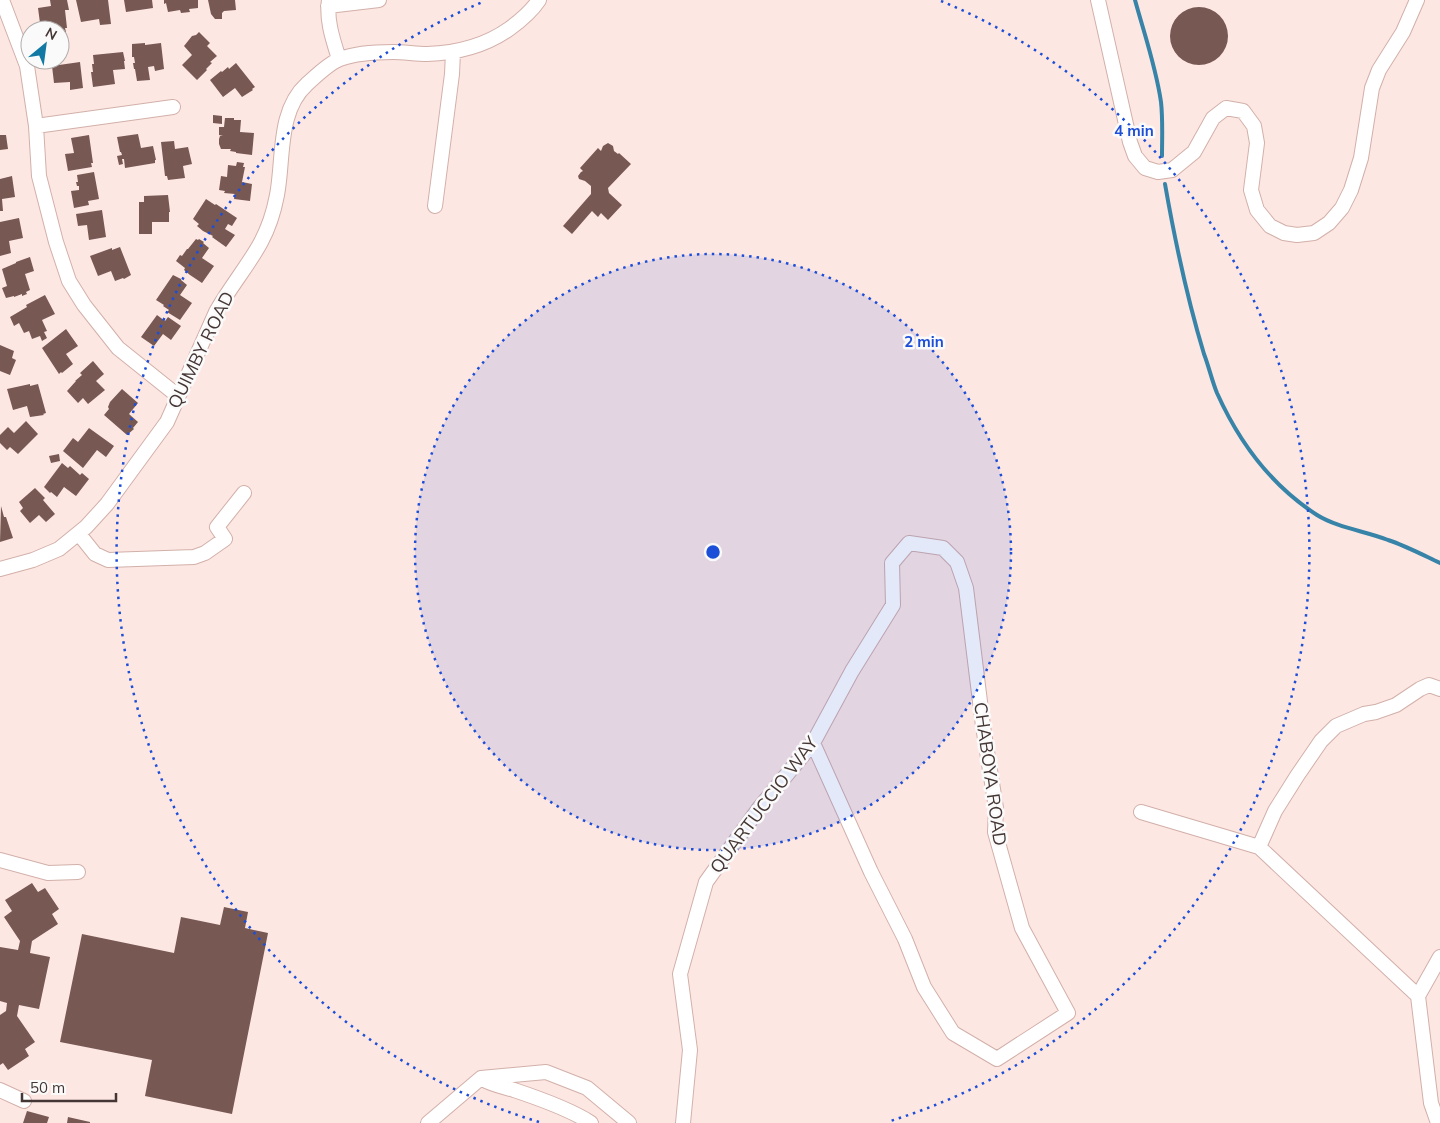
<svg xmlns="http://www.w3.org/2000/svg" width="1440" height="1123" viewBox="0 0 1440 1123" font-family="Mulish,sans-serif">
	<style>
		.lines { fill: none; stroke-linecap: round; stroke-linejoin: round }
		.stream { stroke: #3784a8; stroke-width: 4 }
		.building { fill: #775853 }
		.minor-casing { stroke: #d2b0a9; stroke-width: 16 }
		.minor { stroke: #fff; stroke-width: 14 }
		.ring { fill: none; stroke: #1d4ed8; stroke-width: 2.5; stroke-dasharray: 2.5 5 }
		.labels { text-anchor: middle; stroke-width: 5; stroke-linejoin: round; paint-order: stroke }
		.street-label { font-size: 18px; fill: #443634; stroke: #fafafa }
		.centre { fill: #1d4ed8; stroke: #fafafa; stroke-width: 2.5 }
		.ring-label { font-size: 15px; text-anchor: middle; font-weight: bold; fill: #1d4ed8; stroke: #fafafa; stroke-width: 5; stroke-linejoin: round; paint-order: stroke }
	</style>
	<rect width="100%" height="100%" fill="#fde7e3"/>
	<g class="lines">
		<!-- stream -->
		<path class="stream" d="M1135,0C1144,33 1156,67 1161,102C1163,120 1162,138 1162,156
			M1165,184C1175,241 1187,298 1204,354C1209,367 1212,381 1217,393C1239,442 1272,486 1317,515C1338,528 1365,531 1388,540C1406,546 1423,555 1440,563"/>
	</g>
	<!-- building -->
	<path class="building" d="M50,0H67L69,10H65L67,28H65L66,32H60V30H55L54,28L47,29L46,22L40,23L38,8L51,6Z
		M76,0H108L111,24L100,25L99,19L81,22Z
		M124,0H152L153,8L126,12Z
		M164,0H198V8L189,9L190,12L181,13L180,10L168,12L166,3L164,4Z
		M208,0H235L236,10L224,11L222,13V19H215L211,14Z
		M1170 36a29 29 0 1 1 58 0a29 29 0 1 1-58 0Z
		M199,32L210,43L207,46L217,56L210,62L212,63L206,69L207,70L197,80L182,65L192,55L184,46L192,36L196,35Z
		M145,43V45L161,43L164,69L155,71L154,66L148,67L150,80L137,81L135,69H134L133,63H135L134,57H132V44Z
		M123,52L125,61H124L125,69L113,70L115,84L93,87L91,72H93L92,64H94L93,55Z
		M80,62L83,88L70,90V82L54,83L52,66Z
		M236,63L255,87L252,89L253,90L242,97L235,88L223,97L210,80L221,71L222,72L228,67L229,69Z
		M213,115L222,116V124L213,123Z
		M225,118H234V120H241L240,132L254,133L252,155L236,153V152L230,151L231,149H221L219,144V139L220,136H223L219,135V127H224Z
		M138,134L141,148L153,146L156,160H155V163L125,168L124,159H122L123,164L119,165L117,156L122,155L121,152H120L117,137Z
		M0,135H6L8,149L0,150Z
		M89,135L93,163H91L92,167L68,171L65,154L74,153L71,138Z
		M174,141L175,149L188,147L192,164L183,166L185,178L168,180L167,176H165L161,142Z
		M608,143L613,146L614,151L618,154L619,153L631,164L608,188L609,193L622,205L608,220L601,213L598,217L592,211L572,234L563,226L591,194V186L585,181L579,179L578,176L581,172L583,171L580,168L598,148L601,151L603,146Z
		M237,162L244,163L243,167H245L242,182L252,184L250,201L234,199L235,194L224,193L225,191L219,190L221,176L227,177L228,165L236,166Z
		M94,172L99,199L88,201L89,205L74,208L71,191L79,190V186H77L76,182H78L77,175Z
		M12,176L15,197L2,199L3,211H0V179Z
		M168,195L170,212H169V222H152V234H139V202H144V196Z
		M206,199L215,205L216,204L237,218L232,226L228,224L225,229L235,235L226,247L212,237L213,236L203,231L197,226L199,224L193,219Z
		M102,210L106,237L89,240L87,225L78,226L76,214Z
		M19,218L23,238L9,241L11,253L0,256V222Z
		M196,239L198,240L199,239L204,242L203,243L209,248L202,258L214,266L202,283L190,275L184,270L185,268L176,261L180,255L182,256L187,249H188Z
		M120,247L131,275L124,279L123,278L115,281L111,271L98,276L90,256L112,248V250Z
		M30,257L34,271L25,274L30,290L26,292L27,294L22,296V294L14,297V296L6,298L2,288L7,286L2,269L16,263V262Z
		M173,275L181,279V280L187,285L180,295L192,303L180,320L167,312L169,310L163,306L164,305L156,300Z
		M45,295L55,314L42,320L47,331L44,332L47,338L42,341L40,336L32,339L29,331L24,333L19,323L14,326L10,317L27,307L26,305Z
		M157,315L165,321L168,317L181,326L171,340L163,334L154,346L141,337Z
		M66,329L78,346L66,354L73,364L62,373L61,372L59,374L42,348Z
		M0,345L14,351L12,358L16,360L10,375L0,371Z
		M93,361L104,374L96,381L105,390L88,404L83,398L78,403L67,391L76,381H75L82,375L80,373Z
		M30,384V386L38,384L46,413L43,414L44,415L30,417L27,406L13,410L7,389Z
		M122,389L138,403L129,414L138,422L133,428L134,429L127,435L104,415L109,409L108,407L110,402Z
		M26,421L38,434L18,454L10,447L7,450L0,443V435L8,427L14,433Z
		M89,428L114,446L106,457L97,450L83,468L63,451L73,438L78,442Z
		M59,454L60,461L51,463L49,456Z
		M62,463L68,468L70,466L80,475L82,473L89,479L76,496L64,487L57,497L51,492L50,493L44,487Z
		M35,488L45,498L43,500L55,514L46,522L39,515L30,523L20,511L23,508L19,502Z
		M1,506L4,517H6L13,538L0,542Z
		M32,883L38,892L45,888L59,909L52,914L58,924L32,941L30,953L50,957L39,1009L19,1005L17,1016L35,1042L25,1049L29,1056L8,1070L3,1063L0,1065V1015L6,1011L7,1003L0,1001V947L18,950L20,941L4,917L12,911L5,900Z
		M224,907L248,912L245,928L268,933L232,1114L145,1096L152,1060L60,1042L82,934L174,953L181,917L220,925Z
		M27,1111L49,1117L47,1123H23Z
		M68,1117L90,1122V1123H67Z"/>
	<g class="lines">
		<!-- minor casing -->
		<g class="minor-casing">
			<path id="minor" d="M2,0L27,66L36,126L39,176L56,242L69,281L84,305L118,348L178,396
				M329,0C326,20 333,40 339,59
				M1098,0L1130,142L1135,156L1145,168L1158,172L1172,170L1194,152L1213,118L1226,108L1243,111L1254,126L1257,143L1251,190L1257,210L1270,226L1284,233L1297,235L1314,233L1329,223L1342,208L1351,190L1361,158L1372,88L1379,70L1403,32L1417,0
				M328,6L379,0
				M36,126L173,107
				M435,206L452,74L453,52
				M79,534L95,554L108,560L194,557L205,553L225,539L217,527L244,493
				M0,569L33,560L59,549L86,527L107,504L167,422L216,312C230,287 248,266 261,242C269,227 274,211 277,195C284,159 277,111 307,84C316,76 329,63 340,59C356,53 376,52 393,52C404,52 416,54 427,54C457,53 485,46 509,29C520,21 531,12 539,0
				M1141,812L1259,847L1418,996
				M1259,847L1275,811L1297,776L1321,741L1336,726L1364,714L1376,712L1396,705L1420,689L1429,685L1440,689
				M0,860L48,873L78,872
				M484,1080C493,1085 504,1087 514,1090C538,1098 570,1109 591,1123
				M0,1090L24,1101
				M428,1123L481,1078L546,1072L587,1088L629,1123
				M683,1123L690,1050L680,974L706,882L760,807L813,743L852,671L893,605L892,563L909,543L943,548L957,562L966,588L983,726L996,808L995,832L1022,928L1068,1013L997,1059L953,1033L924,987L905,939L871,872L813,743
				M1438,1123L1431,1103L1418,996L1440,957"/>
		</g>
		<!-- minor -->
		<use href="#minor" class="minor"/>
	</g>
	<!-- distance rings -->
	<circle cx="713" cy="552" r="298" fill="#1d4ed8" fill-opacity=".12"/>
	<g class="ring">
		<circle cx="713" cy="552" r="298"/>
		<path d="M539 1122A596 596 0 0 1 485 1M941 1A596 596 0 0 1 887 1122"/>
	</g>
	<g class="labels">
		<!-- street labels -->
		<g class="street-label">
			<text transform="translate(201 350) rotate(-64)" y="6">QUIMBY ROAD</text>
			<text transform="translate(990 774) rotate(82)" y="6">CHABOYA ROAD</text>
			<text transform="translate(764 805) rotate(-53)" y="6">QUARTUCCIO WAY</text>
		</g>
	</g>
	<circle cx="713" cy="552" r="8" class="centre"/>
	<g class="ring-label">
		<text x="1134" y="136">4 min</text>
		<text x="924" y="347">2 min</text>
	</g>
	<!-- north arrow -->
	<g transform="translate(45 45) rotate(29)"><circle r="24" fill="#fafafa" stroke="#b1acab"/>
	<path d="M0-4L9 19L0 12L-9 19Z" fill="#1179a4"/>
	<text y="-8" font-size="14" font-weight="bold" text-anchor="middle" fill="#443634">N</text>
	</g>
	<!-- scale -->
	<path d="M22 1093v8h94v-8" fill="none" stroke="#443634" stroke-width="2.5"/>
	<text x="30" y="1093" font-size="15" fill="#443634" stroke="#fafafa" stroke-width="4" paint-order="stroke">50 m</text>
</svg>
